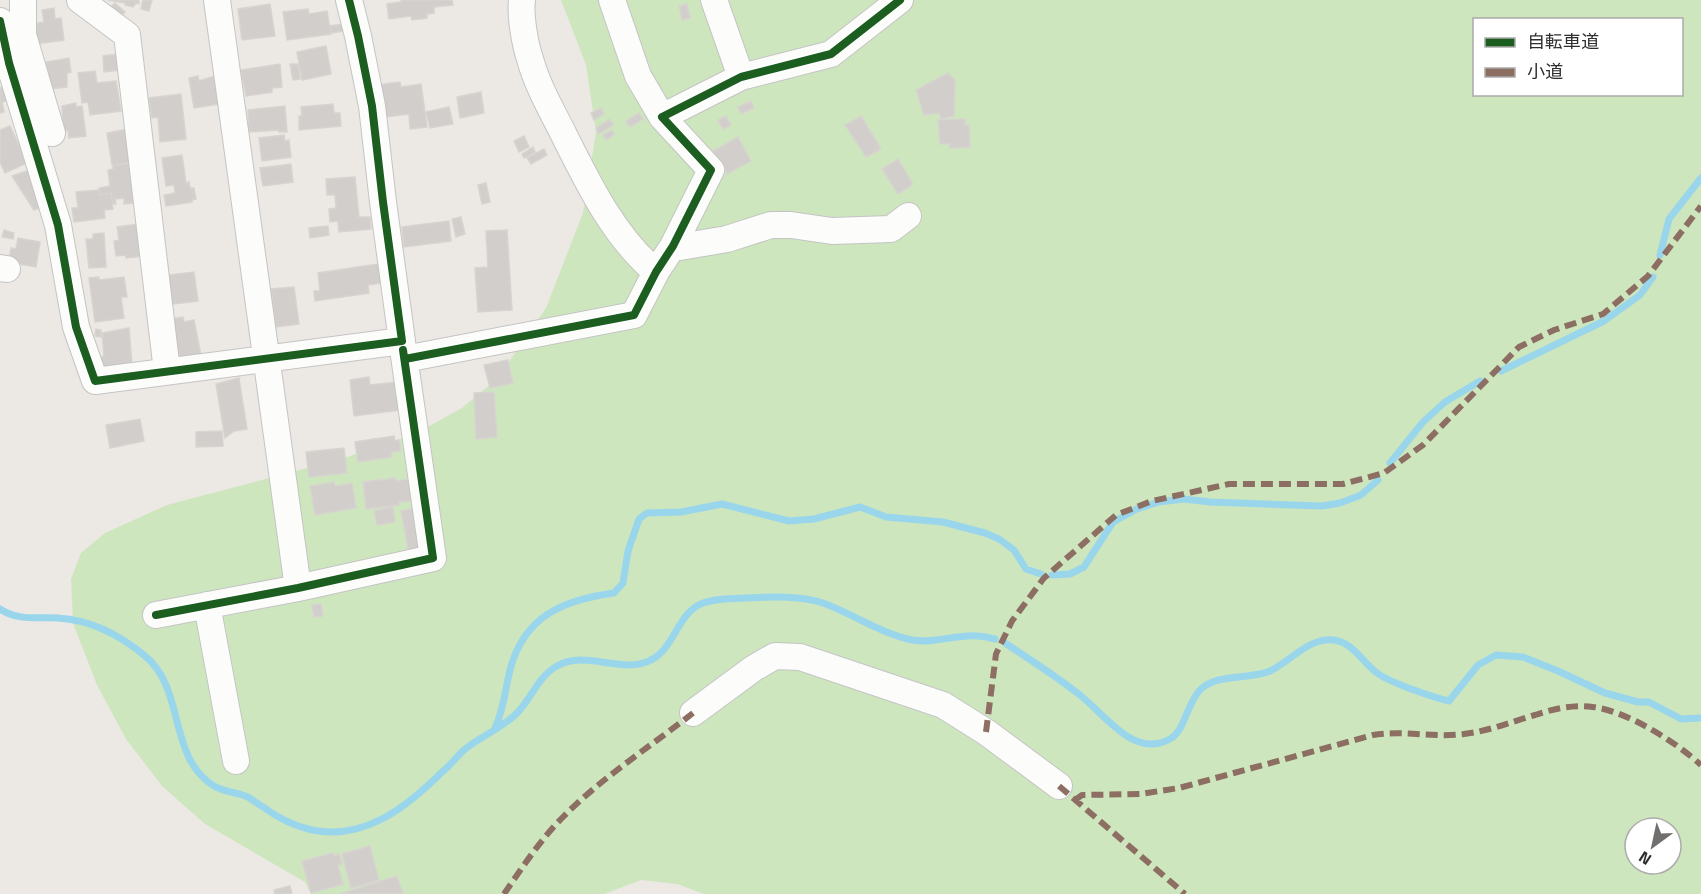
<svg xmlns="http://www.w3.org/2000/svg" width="1701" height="894" viewBox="0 0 1701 894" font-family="'Titillium Web','Noto Sans JP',sans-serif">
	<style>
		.green { fill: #cee6be; fill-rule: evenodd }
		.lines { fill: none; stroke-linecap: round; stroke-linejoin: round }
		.stream { stroke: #99d6ec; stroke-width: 7 }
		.building { fill: #d1cecb; stroke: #d7d4d0; stroke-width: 1.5 }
		.minor-casing { stroke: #c5c4c5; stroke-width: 28 }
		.minor { stroke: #fcfcfb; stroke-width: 26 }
		.quiet { stroke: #8d6e63; stroke-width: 6; stroke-dasharray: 12 6; stroke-linecap: butt }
		.cycleway-casing { stroke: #fff; stroke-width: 11 }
		.cycleway { stroke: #1b5e20; stroke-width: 8 }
	</style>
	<rect width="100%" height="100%" fill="#ece8e4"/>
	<!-- green -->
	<path class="green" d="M561,0H1701V894H704L677,884L641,880L604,894H311L305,882L205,824L162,786L126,739L97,685L73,623L71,579L81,553L105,533L167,505L341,459L415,434L462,408L497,379L546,308L583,213L596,132L586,65ZM1474,20H1682V94H1474ZM1635,828H1671V864H1635Z"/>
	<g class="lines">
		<!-- stream -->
		<path class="stream" d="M1660,255L1669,219L1701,178
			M1501,371L1604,321L1640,295L1653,277
			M1390,463L1423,422L1445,402L1480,381
			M1052,575L1070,574L1084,567L1113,522L1137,509L1159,502L1184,499L1210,502L1322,506L1340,503L1361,495L1378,480
			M0,609C18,621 37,617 58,618C91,620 120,635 145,656C186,689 167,757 214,786C224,792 237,792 248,797C253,800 258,804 263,807C278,818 294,826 312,830C365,841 408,806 443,771C451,765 457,756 464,750C481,736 503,728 518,712C532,697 539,676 557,666C585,649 623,675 651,660C675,648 677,613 703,603C716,598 731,599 745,598C770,597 799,595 823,603C853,614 880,633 912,640C934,644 956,634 978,636C983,636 990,638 995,639
			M1005,643C1029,659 1053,674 1076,692C1103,711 1132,760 1170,739C1185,731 1187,702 1201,689C1218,673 1249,680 1270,671C1289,662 1304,643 1325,640C1351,637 1360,660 1377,673C1391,683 1432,697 1449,701L1478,665L1496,655L1523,657L1558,671L1605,693L1638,702H1649L1681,719L1701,718
			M495,728C504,709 505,690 510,670C524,616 563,600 614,593L623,583L628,551L639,519L647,513L681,512L722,504L789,521L814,519L860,507L886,517L943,522L985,533L999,539L1014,550L1026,569L1041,574"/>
	</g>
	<!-- building -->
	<path class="building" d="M108,0H139V4L136,3L133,7L125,5V3Z
		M143,0H152L149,11L141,9Z
		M401,0H452L453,5L434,7V13L427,14V18L412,20L411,16L389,19L387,4L401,2Z
		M115,3L125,12L121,16L111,7Z
		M270,4L275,36L242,40L238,9Z
		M687,4L690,18L682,20L679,6Z
		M54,8L55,19L61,18L64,40L36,44L33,24L44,22L42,10Z
		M308,9L309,14L327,11L331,34L287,40L283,12Z
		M343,24L344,31L331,33L330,26Z
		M326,46L331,74L302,80L297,52Z
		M119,54L120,70L104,72L103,56Z
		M69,58L71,72L67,73V87L50,89L46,62Z
		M280,64L282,87L272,88V92L246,96L241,70Z
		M290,64H298L300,79L293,80Z
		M95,71L97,83L116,81L121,111L90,115L88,102L82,103L78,73Z
		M948,73L955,80L954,116L941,119L939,113L924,115L916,90Z
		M218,75L227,103L194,108L189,78L198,76L199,81Z
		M400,82L401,87L421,84L427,127L410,129L409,114L386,117L384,98H380L378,85Z
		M3,87L6,101L2,102L4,112L0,113V88Z
		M481,92L484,113L460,118L457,97Z
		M181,94L186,139L160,142L158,117L152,118L149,98Z
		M751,101L754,108L741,114L738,107Z
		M76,103V107L82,106L86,136L69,138L68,130L63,131L62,106Z
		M333,104L334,113H340L341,126L299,130V116H302L301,107Z
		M285,106L287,132H279L278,130L249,132L248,110Z
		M449,107L453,124L430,128L426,112Z
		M601,108L604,114L594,120L591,113Z
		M639,113L643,119L630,127L626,121Z
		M726,116L731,125L723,129L718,120Z
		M861,116L881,149L866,157L845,125Z
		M610,119L613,125L599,134L596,128Z
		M965,119V125H969L970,147L950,148V144H940L938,120Z
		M10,126L27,163L5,173L0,162V130Z
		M128,129L133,162L112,165L107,133Z
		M612,130L614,135L606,140L603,135Z
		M284,135L285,141L289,140L291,157L262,161L259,138Z
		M524,136L529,147L519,152L514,141Z
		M738,137L751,161L727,174L713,151Z
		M533,147L535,152L524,158L522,154Z
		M544,149L547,155L531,164L527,158Z
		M182,155L186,183L189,182L190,188H194L196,199L192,200V202L166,206L164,195L175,193L174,185L166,186L162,158Z
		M898,159L913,184L898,194L882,169Z
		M129,163L134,203L124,204V198L115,199L116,204H113L111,193L100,195L99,188L110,186L108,170L113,169V165Z
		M291,164L293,182L263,186L260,168Z
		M30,170L42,207L34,210L12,176Z
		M355,177L359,217H370L371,229L339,232L338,221L330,222L329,209L336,208L335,195H327L326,179Z
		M486,183L490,202L482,204L478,185Z
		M99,190L100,195L111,193L113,209L104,210L105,218L74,222L72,208H78L76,192Z
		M461,217L465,234L456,237L452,219Z
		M449,221L451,241L404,247L402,227Z
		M139,224L143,256L126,258L125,255L116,256L114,241L119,240L117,227Z
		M328,226L329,235L310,238L309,228Z
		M4,230L14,233L13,239L2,237Z
		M507,230L512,310L478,312L475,268L488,267L486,231Z
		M104,233L106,267L89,268L86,239H93V234Z
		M18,238L40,242L36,267L14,263L9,259L11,248L16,249Z
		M378,264L381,283L368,285L369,293L315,301L314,291H320L318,273Z
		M194,272L198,301L165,305L162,276Z
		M99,277V280L124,277L127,297H121L124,318L95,322L89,278Z
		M294,287L299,324L276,327L271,289Z
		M183,317L184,322L194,320L201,355L180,359L179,354L171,356L165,320Z
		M129,328L132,365L106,371L99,367V358L104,356L102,333Z
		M96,329L101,330V337L95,336Z
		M508,360L513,383L490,388L484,365Z
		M369,377L370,385L396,382L400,410L354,416L350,380Z
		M239,378L247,429L234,431L225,438L216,384Z
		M494,392L497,437L476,439L474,393Z
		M140,419L144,441L110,448L106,425Z
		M222,431L223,446L196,447V432Z
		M394,436L395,441L399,440L401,451L391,452L392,457L358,462L355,442Z
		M344,448L347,473L309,477L306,452Z
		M396,478V481L410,479L412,501L399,502V505L366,509L363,482Z
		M334,482L335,486L352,483L356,508L315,515L310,486Z
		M393,507L395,522L377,525L374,511Z
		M416,508L423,547L408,549L401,511Z
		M321,604L323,616L314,617L312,605Z
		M370,846L379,880L351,888L342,854Z
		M333,853L334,856L339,854L342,864L338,865L343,884L311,893L302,861Z
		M397,876L403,894H340Z
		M290,886L292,894H275L274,890Z"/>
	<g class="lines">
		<!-- minor casing -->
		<g class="minor-casing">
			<path id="minor" d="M23,0V35L52,133
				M80,0L127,35L167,371
				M217,0L298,588
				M522,0C520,16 525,44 530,59C537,85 552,111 564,135C588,183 614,237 656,272
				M612,0L638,76L662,117
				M714,0L741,77
				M0,21L9,63L58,225L76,327L95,381L402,341L383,202L372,106L358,36L349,0
				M673,246L680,247L727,239L771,225H791L832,231L891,229L908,216
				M0,268L7,269
				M405,359L634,315L656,272L673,246L711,170L662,117L741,77L831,54L900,0
				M207,605L236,761
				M156,615L298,588L433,558L402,342
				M693,713L754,668L775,656L800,657L943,705L986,732L1059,786"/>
		</g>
		<!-- minor -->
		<use href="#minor" class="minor"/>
		<!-- quiet -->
		<path class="quiet" d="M986,732L996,654L1012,621L1044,578L1116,515L1152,501L1229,484H1343L1384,473L1423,445L1519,347L1554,330L1603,314L1648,276L1701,206
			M1059,786L1185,894
			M1075,800L1082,795L1140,794L1179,788L1373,735C1403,730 1434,738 1464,734C1489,731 1511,722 1535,715C1553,709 1574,704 1593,707C1627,711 1676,742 1701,765
			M504,894C522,868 540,840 563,817C600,779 651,746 693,713"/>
		<!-- cycleway casing -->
		<g class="cycleway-casing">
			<path id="cycleway" d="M0,21L9,63L58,225L76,327L95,381L402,341L383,202L372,106L358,36L349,0
				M405,359L634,315L656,272L673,246L711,170L662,117L741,77L831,54L900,0
				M156,615L298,588L433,558L403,350"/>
		</g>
		<!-- cycleway -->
		<use href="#cycleway" class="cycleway"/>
	</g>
	<!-- legend -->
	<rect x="1473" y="18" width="210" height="78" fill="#ffffff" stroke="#ababab" stroke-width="1.5"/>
	<rect x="1485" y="38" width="30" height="9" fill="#1b5e20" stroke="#ababab" stroke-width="1.5"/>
	<text x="1527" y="48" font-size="18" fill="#2e2e2e">自転車道</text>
	<rect x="1485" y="68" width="30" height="9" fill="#8d6e63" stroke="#ababab" stroke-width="1.5"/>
	<text x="1527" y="78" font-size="18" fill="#2e2e2e">小道</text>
	<!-- north arrow -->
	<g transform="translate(1653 846) rotate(213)"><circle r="28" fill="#ffffff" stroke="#ababab" stroke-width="1.5"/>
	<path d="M0-4.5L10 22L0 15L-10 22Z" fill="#706f6e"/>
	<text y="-9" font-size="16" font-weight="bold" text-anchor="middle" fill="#2e2e2e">N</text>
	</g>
</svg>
